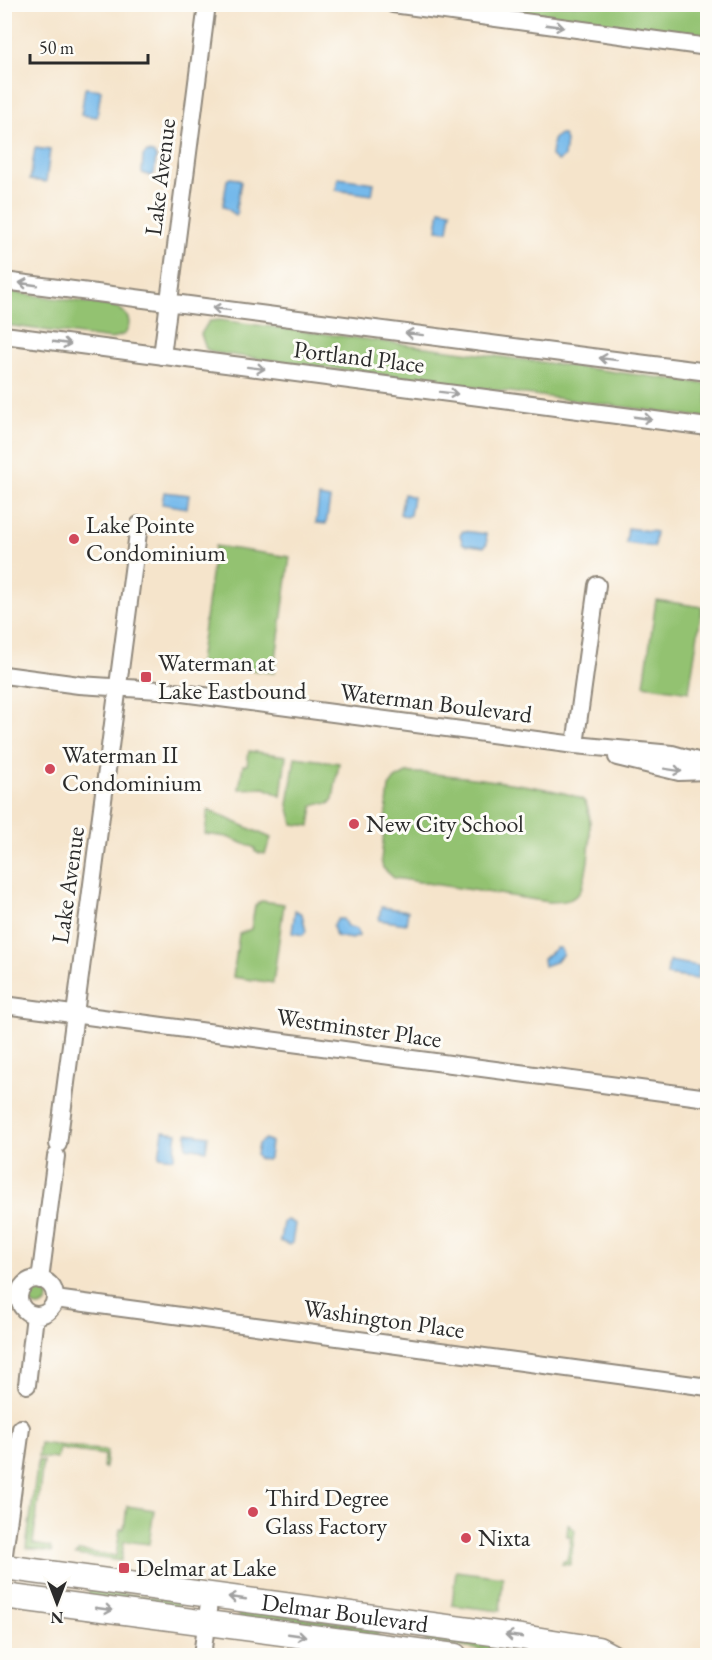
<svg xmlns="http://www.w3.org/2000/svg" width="712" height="1660" viewBox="0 0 712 1660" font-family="'EB Garamond',serif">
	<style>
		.green { fill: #93c271; stroke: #5f764e; stroke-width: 1.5 }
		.water { fill: #75b9eb; stroke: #50728b; stroke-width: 1.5 }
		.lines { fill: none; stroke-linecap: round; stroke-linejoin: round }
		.street-casing { stroke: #90887b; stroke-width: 20 }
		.secondary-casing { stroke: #90887b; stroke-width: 27 }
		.street { stroke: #fff; stroke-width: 16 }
		.secondary { stroke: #fff; stroke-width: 24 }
		.oneway { stroke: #a0a0a0 }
		.poi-dot { fill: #d1495b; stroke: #fdfcf7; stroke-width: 2 }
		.labels { text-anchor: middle; stroke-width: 6; stroke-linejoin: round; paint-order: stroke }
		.street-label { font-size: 24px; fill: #2b2b2b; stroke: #fdfcf7 }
		.poi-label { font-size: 24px; fill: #2b2b2b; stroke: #fdfcf7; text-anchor: start }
	</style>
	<rect width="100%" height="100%" fill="#fdfcf7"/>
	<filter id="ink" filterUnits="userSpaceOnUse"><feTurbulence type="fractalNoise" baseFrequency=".0167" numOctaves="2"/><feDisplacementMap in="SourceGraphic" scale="12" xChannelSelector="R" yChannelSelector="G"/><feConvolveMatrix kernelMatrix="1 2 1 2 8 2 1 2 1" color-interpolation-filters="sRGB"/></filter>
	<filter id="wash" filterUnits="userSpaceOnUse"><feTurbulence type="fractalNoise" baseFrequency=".008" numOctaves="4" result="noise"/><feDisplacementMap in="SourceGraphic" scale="24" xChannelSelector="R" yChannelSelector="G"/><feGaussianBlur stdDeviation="1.35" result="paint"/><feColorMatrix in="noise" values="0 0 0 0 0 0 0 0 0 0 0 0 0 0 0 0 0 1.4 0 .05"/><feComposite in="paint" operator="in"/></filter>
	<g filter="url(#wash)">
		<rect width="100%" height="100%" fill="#f5e4cb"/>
		<!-- green -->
		<path class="green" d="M463,5H707V37Z
			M5,291L117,307C128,314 133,322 125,334L111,339L5,325Z
			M220,320L707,384V418L216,353L206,349L201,334L209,321Z
			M215,546L290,557L274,673L199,663Z
			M656,600L702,607L689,692L644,685Z
			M249,751L286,756L281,796L265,788L239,789L243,765H247Z
			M295,757L339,763L333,799L329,804L319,803L313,806L310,826L293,824L288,805Z
			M406,773C430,771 567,788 583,800C596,811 589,879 579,893C571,902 560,902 549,902L394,878L383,868L381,860L389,787L395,779Z
			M208,810L271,838L265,854L255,852V848L227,837L205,834Z
			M261,901L284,904L273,983L233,977L239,934L251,929L255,906Z
			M28 1297a10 10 0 1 1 20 0a10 10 0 1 1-20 0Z
			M40,1443L107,1451L105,1468L103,1467L104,1455L59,1449L57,1459L38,1457Z
			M38,1460L43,1461L33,1544L50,1547L52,1552L26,1548Z
			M127,1506L154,1510L149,1544L124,1541L121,1561L75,1555L79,1551L116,1556L120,1529H124Z
			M568,1524L575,1530L570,1565L562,1564L563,1561H567L571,1537L567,1536Z
			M456,1571L503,1577L500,1611L452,1605Z
			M89,1589L179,1601L178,1610L88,1598Z
			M240,1609L379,1628L378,1636L239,1618Z
			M427,1634L498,1643L497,1652L426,1642Z"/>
		<!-- water -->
		<path class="water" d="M85,88L101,90L97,117L81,115Z
			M558,135H563L566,141L564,157L558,161L551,156L553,140Z
			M35,148L50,150L46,182L30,180Z
			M147,152L153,153L156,157L154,174L150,176L142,173L143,156Z
			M230,178L238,179L241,182L236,208L238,213L236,215L223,206L227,180Z
			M338,178L374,183L372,195L336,190Z
			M440,209L451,211L448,231L437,230Z
			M164,492L189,495L187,508L162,504Z
			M404,494L413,497L410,515L407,517L400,514Z
			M319,497L330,499L326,524L316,523Z
			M628,528L656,532L654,547L626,543Z
			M463,531L486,534L487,543L484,547L463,544L460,535Z
			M381,907L408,911L406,924L379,920Z
			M295,910L302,914L306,931L303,935L292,933Z
			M338,919H343L347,926L357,929L359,936L352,939L336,936L333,926Z
			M556,948H560L563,954L555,962L544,966L543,959Z
			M669,961L699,966L697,979L667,975Z
			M163,1131L177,1133L174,1158L159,1156Z
			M187,1133L208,1136L206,1150L186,1147Z
			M265,1139L271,1142L269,1158L267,1160L259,1159L256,1155L258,1144Z
			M287,1220L295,1224L292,1243L289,1245L280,1241L283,1222Z"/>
	</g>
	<g filter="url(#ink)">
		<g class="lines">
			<!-- street casing -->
			<g class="street-casing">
				<path id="street" d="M393,4L708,47
					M4,281L708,372
					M4,335L708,427
					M162,356L207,4
					M4,675L79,685L159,690L575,745L672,754L708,764
					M575,745L597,585
					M617,757L679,772L708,771
					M4,1005L708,1098
					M58,1144L139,525
					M19 1297a18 18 0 1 1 36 0a18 18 0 1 1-36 0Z
					M40,1280L56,1156
					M55,1299L708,1387
					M27,1385L35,1315
					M4,1554L21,1428
					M202,1656L210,1595"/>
			</g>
			<!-- secondary casing -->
			<g class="secondary-casing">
				<g id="secondary">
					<path id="s1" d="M4,1567L521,1637L598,1649L611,1656"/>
					<path d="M4,1596L455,1656"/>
				</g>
			</g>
			<!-- street -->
			<use href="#street" class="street"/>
			<!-- secondary -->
			<use href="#secondary" class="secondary"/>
		</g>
		<!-- one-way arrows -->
		<defs><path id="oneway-shaft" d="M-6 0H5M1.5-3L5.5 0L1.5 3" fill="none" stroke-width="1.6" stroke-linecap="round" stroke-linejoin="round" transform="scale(1.5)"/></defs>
		<g class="oneway">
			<use href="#oneway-shaft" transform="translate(555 26) rotate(8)"/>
			<use href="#oneway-shaft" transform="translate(28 284) rotate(-172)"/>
			<use href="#oneway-shaft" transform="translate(221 309) rotate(-173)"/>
			<use href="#oneway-shaft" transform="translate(414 334) rotate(-173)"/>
			<use href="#oneway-shaft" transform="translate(62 343) rotate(8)"/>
			<use href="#oneway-shaft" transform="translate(608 359) rotate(-173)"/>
			<use href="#oneway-shaft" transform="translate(256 368) rotate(7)"/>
			<use href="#oneway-shaft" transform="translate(449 393) rotate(7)"/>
			<use href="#oneway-shaft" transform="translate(643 418) rotate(8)"/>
			<use href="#oneway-shaft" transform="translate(673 770) rotate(9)"/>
			<use href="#oneway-shaft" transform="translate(237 1598) rotate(-172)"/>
			<use href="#oneway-shaft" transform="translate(104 1609) rotate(8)"/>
			<use href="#oneway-shaft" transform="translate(297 1635) rotate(8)"/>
			<use href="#oneway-shaft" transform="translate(514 1636) rotate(-172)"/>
		</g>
	</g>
	<!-- markers -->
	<g class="poi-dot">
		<circle cx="74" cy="539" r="6"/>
		<rect x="140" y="671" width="12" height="12" rx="3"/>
		<circle cx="50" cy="769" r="6"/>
		<circle cx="354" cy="824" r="6"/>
		<circle cx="253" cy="1512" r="6"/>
		<circle cx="466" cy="1538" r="6"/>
		<rect x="118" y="1562" width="12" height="12" rx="3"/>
	</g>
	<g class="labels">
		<!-- street labels -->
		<g class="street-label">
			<text transform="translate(160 177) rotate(-83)" y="8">Lake Avenue</text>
			<text transform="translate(359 357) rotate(7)" y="8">Portland Place</text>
			<text transform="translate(436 703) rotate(7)" y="8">Waterman Boulevard</text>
			<text transform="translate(68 885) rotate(-82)" y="8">Lake Avenue</text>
			<text transform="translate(359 1028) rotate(8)" y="8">Westminster Place</text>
			<text transform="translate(384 1319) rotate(8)" y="8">Washington Place</text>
			<text dy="8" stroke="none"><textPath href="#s1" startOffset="344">Delmar Boulevard</textPath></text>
		</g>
		<!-- poi labels -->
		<g class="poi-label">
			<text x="86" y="533">Lake Pointe<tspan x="86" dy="28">Condominium</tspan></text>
			<text x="158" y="671">Waterman at<tspan x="158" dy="28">Lake Eastbound</tspan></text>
			<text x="62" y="763">Waterman II<tspan x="62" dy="28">Condominium</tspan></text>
			<text x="366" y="832">New City School</text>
			<text x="265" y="1506">Third Degree<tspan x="265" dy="28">Glass Factory</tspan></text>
			<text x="478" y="1546">Nixta</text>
			<text x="136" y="1576">Delmar at Lake</text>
		</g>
	</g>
	<!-- margin -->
	<rect width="712" height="1660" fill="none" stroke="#fdfcf7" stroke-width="24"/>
	<!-- north arrow -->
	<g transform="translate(57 1603) rotate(180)" stroke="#fdfcf7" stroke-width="4.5" paint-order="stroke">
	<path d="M0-4.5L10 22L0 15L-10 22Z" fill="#2b2b2b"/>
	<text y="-9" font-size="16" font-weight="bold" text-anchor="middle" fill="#2b2b2b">N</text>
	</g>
	<!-- scale -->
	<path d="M30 54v9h118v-9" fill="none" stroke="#2b2b2b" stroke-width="3"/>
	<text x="39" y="54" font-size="18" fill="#2b2b2b" stroke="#fdfcf7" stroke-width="4.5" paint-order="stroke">50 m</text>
</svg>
